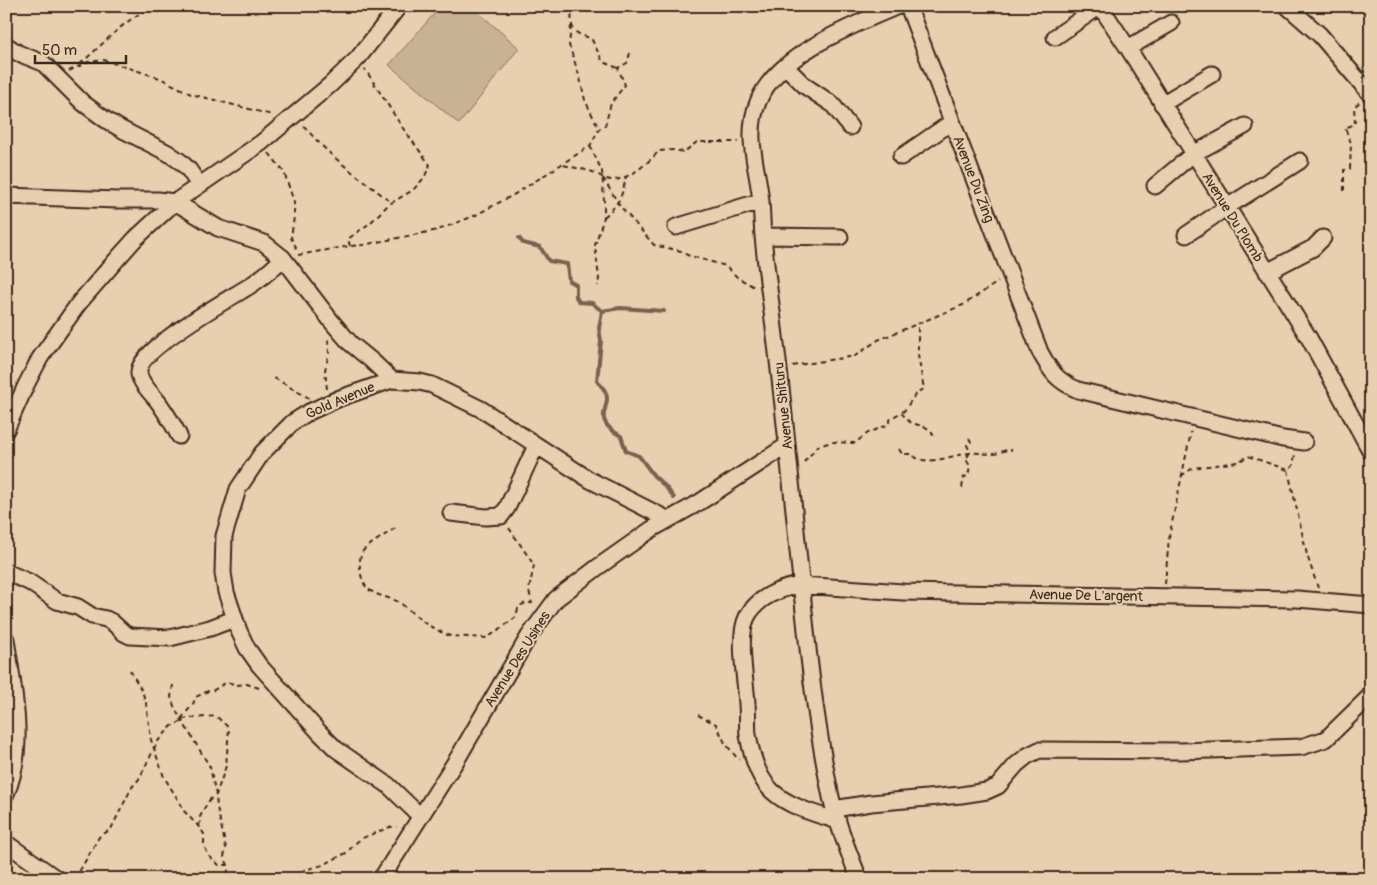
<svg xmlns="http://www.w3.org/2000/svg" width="1377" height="885" viewBox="0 0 1377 885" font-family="Pangolin,sans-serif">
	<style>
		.green { fill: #c9b196; stroke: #826e5a }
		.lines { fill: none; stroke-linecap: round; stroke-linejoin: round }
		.stream { stroke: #766250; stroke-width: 4 }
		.minor-casing { stroke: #3b2a1e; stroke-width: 19 }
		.path { stroke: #3b2a1e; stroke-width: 2; stroke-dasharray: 5 4; stroke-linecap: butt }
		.minor { stroke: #e8cfb0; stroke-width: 15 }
		.labels { text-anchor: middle; stroke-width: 4; stroke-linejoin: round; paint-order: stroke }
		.street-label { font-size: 14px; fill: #3b2a1e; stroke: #e8cfb0 }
	</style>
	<rect width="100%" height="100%" fill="#e8cfb0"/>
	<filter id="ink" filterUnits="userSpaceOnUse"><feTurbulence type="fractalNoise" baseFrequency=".02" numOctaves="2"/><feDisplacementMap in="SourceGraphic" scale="10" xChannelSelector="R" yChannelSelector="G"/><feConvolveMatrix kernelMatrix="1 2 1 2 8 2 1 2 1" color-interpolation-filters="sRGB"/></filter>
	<g filter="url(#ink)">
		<!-- green -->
		<path class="green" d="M441,6H471L519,48L459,124L389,65Z"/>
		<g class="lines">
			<!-- stream -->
			<path class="stream" d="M519,238L523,243L540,247L549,261L567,264L569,281L576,285V297L579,302L592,303L602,311L599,328L601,341L597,381C599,384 603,387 605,391C614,407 588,418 621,436L626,451L639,456L654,476L666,487L674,498
				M602,311L620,308L664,311"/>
			<!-- minor casing -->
			<g class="minor-casing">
				<path id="minor" d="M908,6L1040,352C1051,372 1057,381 1078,390L1283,439L1304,442
					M1100,6L1128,48L1309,338L1371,452
					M1287,6L1320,35L1371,95
					M1055,37L1100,6
					M6,45L18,53L43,63L83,103L106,120L121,129L168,153L181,162L189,170L199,185
					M1128,48L1171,23
					M786,67L805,86L832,104L850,127
					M1162,104L1212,74
					M901,157L952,122
					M1155,186L1193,154L1245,126
					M6,196L117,200H158L175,202L218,228L264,243L283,258L332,322L350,343L372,361L392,380
					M676,227L761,201
					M1186,235L1227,207L1300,161
					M763,236L840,237
					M1267,272L1313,248L1323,238
					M6,430L26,385L40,358L79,303L118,258L135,239L175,202L261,143L330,85L358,58L399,6
					M179,436C173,424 166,413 159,403C153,395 141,384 139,374C135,349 234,297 254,283C265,275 274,268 283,258
					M451,513L486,517L501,516L507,508L536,446
					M6,572L29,582L57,601L78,607L92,616L106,619L112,622L124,633L130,636L170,638L210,628L234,619
					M6,639C13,688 27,746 6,794
					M834,809L871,803L961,795L987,791L998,786L1016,765L1027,756L1039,750L1180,751L1301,747L1326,739L1369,697L1371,693
					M420,816L388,785L336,749L319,732L259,665L247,648L239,631L226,592L223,573L224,536L238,489L262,453L293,422L309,412L340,398L392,380L420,382L432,385L481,409L590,480L667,519
					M838,821C816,814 789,807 772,791C758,778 751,752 748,735C747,725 748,714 747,704C746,682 737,637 747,617C757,597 781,588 801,585L903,592L1297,599L1371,605
					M6,843L57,879
					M381,879L459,756L529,636L556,599L598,567L652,529L700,502L786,446
					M859,879C849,852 837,825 831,797C816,726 808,654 801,581C793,500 785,418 775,336C771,303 766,269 763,236C762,225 762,213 761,202C758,167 744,137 758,102C776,55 853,25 898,6"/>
			</g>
			<!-- path -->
			<path class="path" d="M572,6C571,27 569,33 591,38L603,62L618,68
				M571,26L569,45L580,78L585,100L599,129
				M80,64C105,43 125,18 155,6
				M69,71L88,62L104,60L160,78L191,94L272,115
				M304,126C330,158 360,177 392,203
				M590,146L602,171L604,200V217L595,245L599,278L598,286
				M269,153L284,172L294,202V217L291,238L296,247L293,250
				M564,165C574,168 585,169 595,173C601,176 605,180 613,180C630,179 648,163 659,151L674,150L684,152L697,142H738
				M603,178L620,206L654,245L681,251L687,255L726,266L737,277L756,288
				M1344,191V170L1350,169L1351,143L1345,128L1355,124L1354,107L1360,102
				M604,217C619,204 622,197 626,177
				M350,246L348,239L370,223L388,205L413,190L424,178L430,165L402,127L365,69
				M298,255L350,246L363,245L438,230L474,216L515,194L590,146L599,129L605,126L611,103L625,85L618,68L627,63L631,50
				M792,366L855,356L878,340L963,305L998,282
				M274,378L309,398
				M327,389L325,370L329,353L328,339
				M901,413C904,415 907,420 910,422C920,427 929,424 934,437
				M899,449L902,454H911C925,468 952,455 969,453C977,452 985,454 993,454C999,454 1004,449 1012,450
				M804,462L818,446L832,442L855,443L868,433L888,425L891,418L904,411L917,392L924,389L918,355V325
				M1288,470L1307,555L1318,588
				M1181,476L1193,468L1238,462L1248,456L1288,470L1293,466L1295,454
				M962,488L964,477L968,476L970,466L966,459L970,452L967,445L971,442L969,438
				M395,528C390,532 365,547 363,551C357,559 360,580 367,588C375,596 389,597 399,602L426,624L441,632L450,636L485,638L490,636L515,618L519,606L526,603H532
				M509,528L534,565L529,590L532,604
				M1165,584L1169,537L1191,432
				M130,670L142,691L146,703L151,740L164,777L182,806V809L200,828L204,834V846L209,856L219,865H228
				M173,685L171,697L175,709L210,767L216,795L217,807L226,848L224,857L228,865V879
				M698,715L716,724L725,743L737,758L740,759
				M181,719L193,704L196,697L208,691H212L227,682L237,685L247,684L262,689
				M182,719L216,716L229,728L226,766L216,795C208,799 204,809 200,817L201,821L198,825
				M75,879L99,837L111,829L132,787L139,779L158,741L172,726L183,721
				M295,879L304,870L323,865L346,853L360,839L390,827H397"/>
			<!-- minor -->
			<use href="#minor" class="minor"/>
		</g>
	</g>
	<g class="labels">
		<!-- street labels -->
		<g class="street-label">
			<text transform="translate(974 179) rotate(69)" y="5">Avenue Du Zing</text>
			<text transform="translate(1233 217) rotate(58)" y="5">Avenue Du Plomb</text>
			<text transform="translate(340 400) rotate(-23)" y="5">Gold Avenue</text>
			<text transform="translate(783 406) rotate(-96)" y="5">Avenue Shituru</text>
			<text transform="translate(1086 595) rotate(1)" y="5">Avenue De L'argent</text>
			<text transform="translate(517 659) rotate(-58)" y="5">Avenue Des Usines</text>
		</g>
	</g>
	<!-- margin -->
	<rect width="1377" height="885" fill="none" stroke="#e8cfb0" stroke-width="25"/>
	<rect x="12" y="12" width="1352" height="860" fill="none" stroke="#3b2a1e" stroke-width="2" filter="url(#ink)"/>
	<!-- scale -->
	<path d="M35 55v8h91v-8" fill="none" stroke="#3b2a1e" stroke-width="2.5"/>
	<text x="42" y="55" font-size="15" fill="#3b2a1e" stroke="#e8cfb0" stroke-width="4" paint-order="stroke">50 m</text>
</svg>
